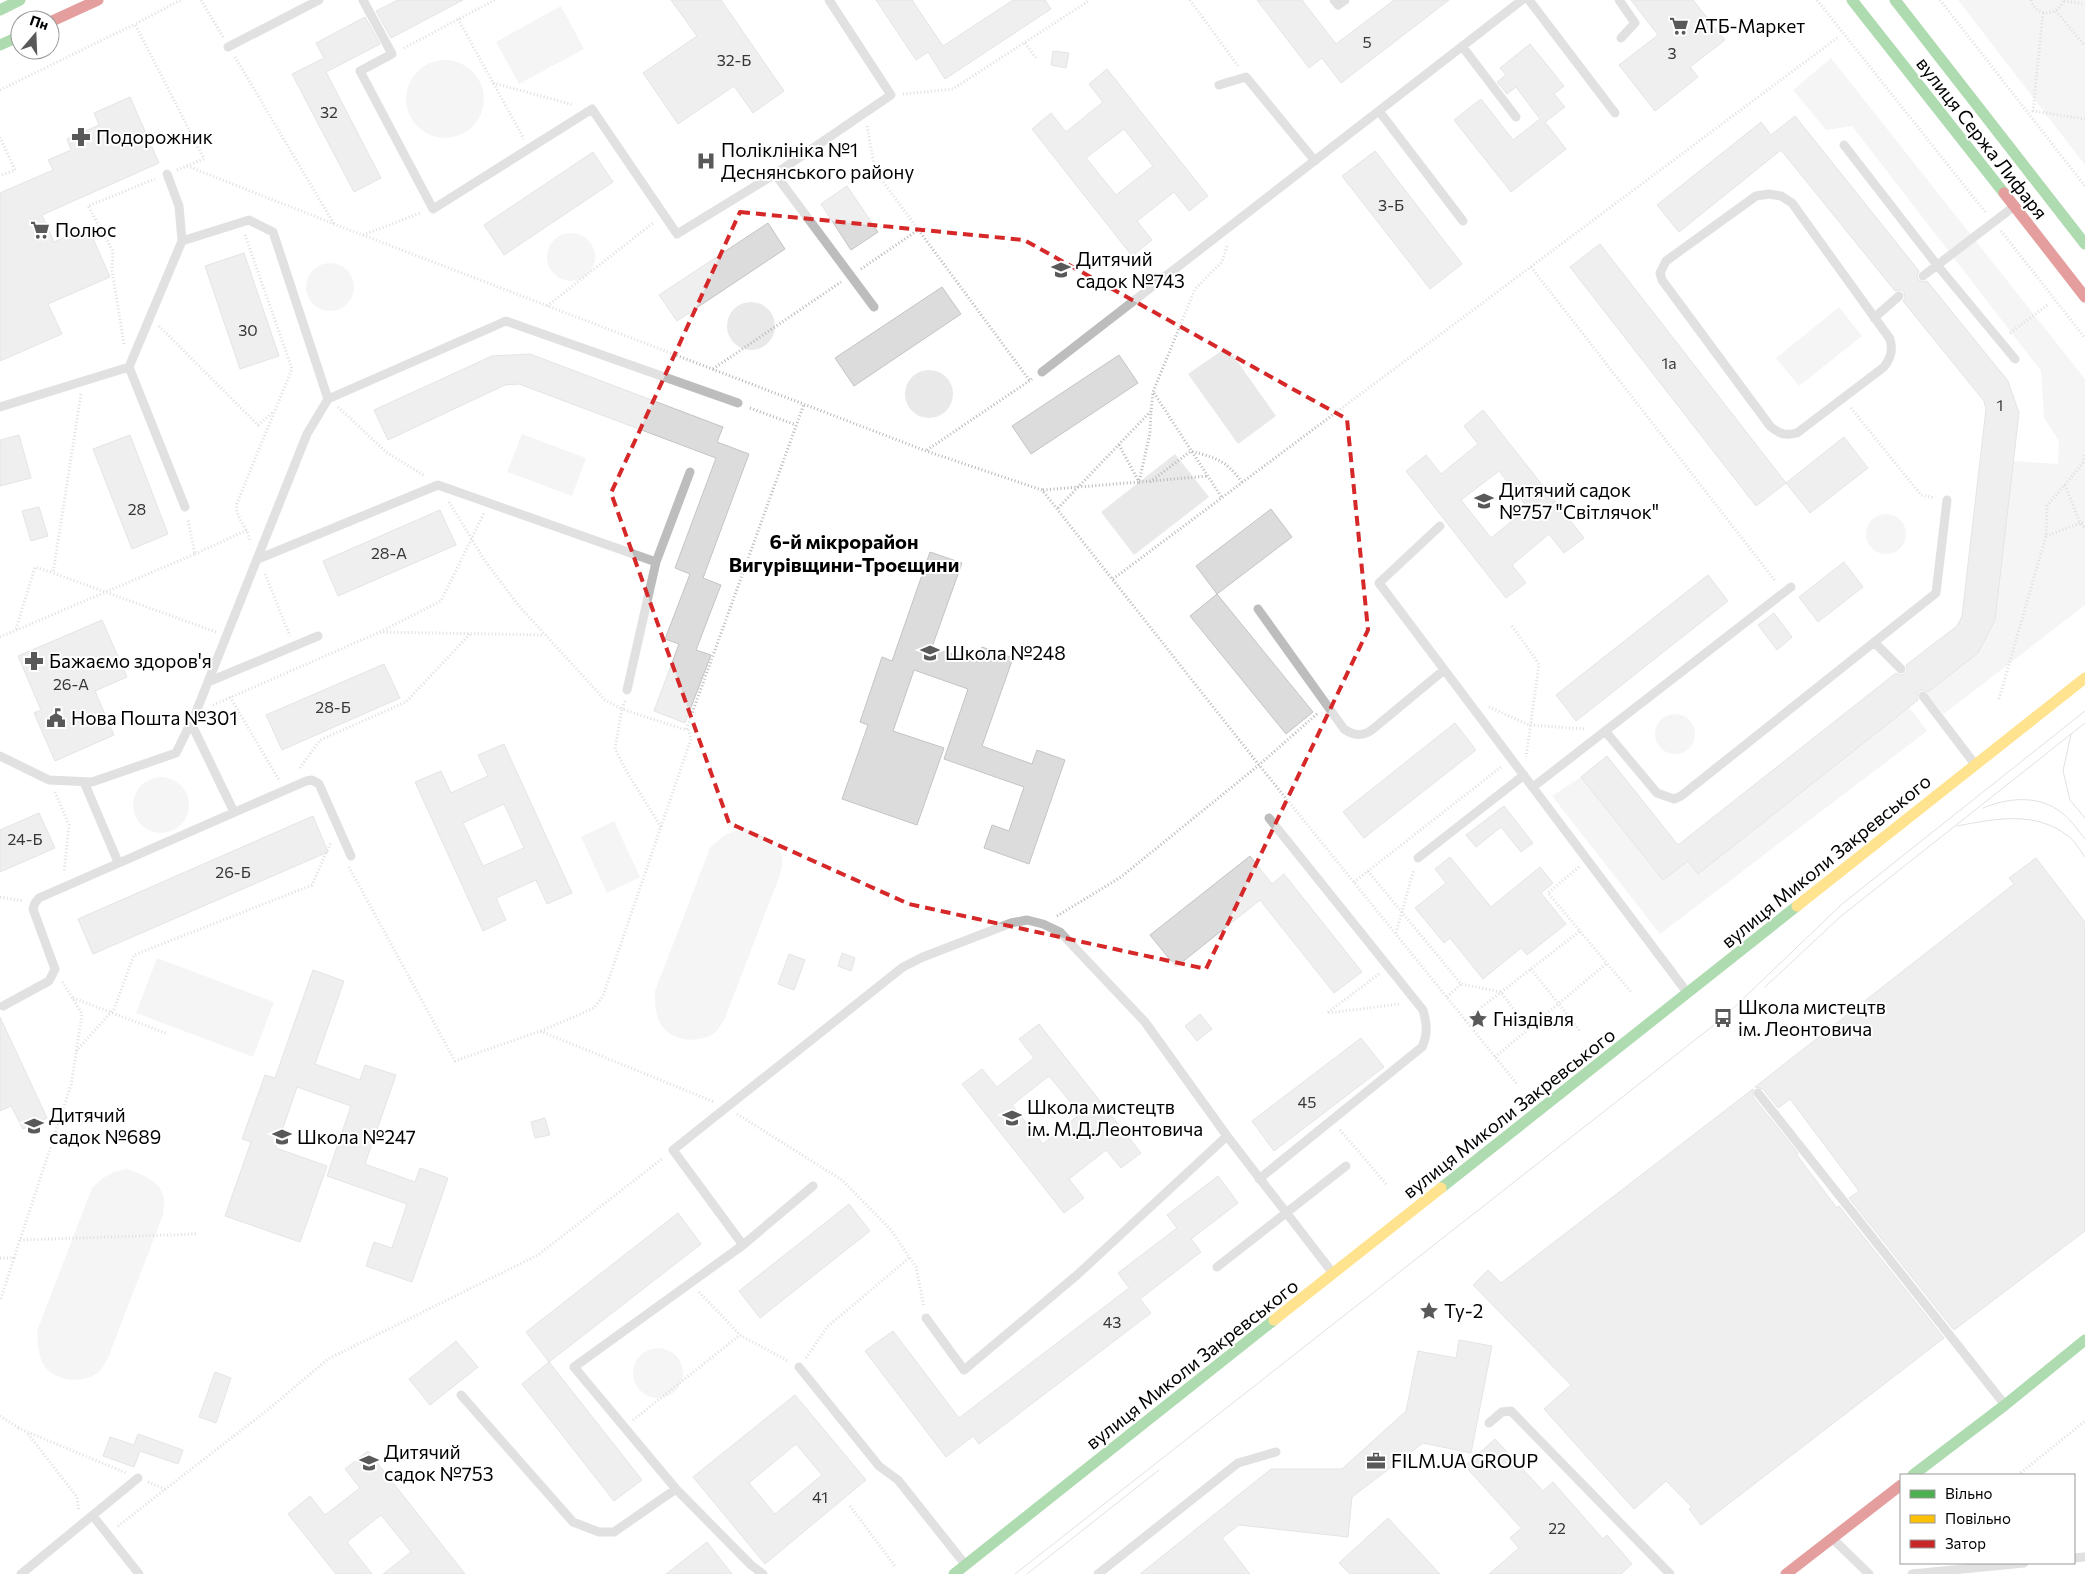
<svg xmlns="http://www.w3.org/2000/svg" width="2085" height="1574" viewBox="0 0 2085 1574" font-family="Commissioner,sans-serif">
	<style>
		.green { fill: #e9e9e9 }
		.building { fill: #dcdcdc; stroke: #c4c4c4; fill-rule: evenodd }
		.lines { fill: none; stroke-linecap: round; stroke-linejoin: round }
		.path { stroke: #b8b8b8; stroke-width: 3; stroke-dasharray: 1 2.5; stroke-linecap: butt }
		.lane { stroke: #bdbdbd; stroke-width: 9 }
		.fast { stroke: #4caf50; stroke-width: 11 }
		.slow { stroke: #ffc107; stroke-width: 11 }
		.jam { stroke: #c62828; stroke-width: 11 }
		.tram { stroke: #bdbdbd; stroke-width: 1 }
		.marked { fill: none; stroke: #d62828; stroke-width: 4; stroke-dasharray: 10 6; stroke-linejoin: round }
		.labels { text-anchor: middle; stroke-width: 4; stroke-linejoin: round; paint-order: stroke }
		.number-label { font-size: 16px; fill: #373737 }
		.poi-label { font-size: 19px; fill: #000; stroke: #fff; text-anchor: start }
		.street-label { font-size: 19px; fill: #000; stroke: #fff }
		.neighbourhood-label { font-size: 20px; font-weight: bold; fill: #000; stroke: #fff }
	</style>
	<rect width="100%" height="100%" fill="#fff"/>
	<!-- green -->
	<path class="green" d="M1958,0H2085V165Z
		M561,6L584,49L519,84L496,42Z
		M1831,58L2085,379V605L1944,714L1926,693L1978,653L1995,620L2013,461L2058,464L2059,441L2044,418L2041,371L1852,126L1826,130L1793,90Z
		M406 99a39 39 0 1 1 78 0a39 39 0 1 1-78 0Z
		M547 257a24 24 0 1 1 48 0a24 24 0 1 1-48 0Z
		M306 287a24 24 0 1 1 48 0a24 24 0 1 1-48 0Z
		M727 326a24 24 0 1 1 48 0a24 24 0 1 1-48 0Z
		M1839,307L1862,336L1799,386L1776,358Z
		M1227,347L1276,416L1238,444L1188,374Z
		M905 394a24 24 0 1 1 48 0a24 24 0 1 1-48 0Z
		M522,434L586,458L572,496L507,472Z
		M1175,454L1209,497L1134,555L1101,512Z
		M1866 534a20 20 0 1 1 40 0a20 20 0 1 1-40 0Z
		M1909,707L1927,731L1660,934L1552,796L1581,777L1663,880L1688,861Z
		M1655 734a20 20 0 1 1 40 0a20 20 0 1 1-40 0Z
		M133 805a28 28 0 1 1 56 0a28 28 0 1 1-56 0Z
		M614,821L640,877L607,893L581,837Z
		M744,829C758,834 778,841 782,858C783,863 781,870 780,875L725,1018C722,1023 718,1031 713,1034C697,1044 669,1041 660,1023C655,1013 655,1002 655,991L710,848C721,837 729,831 744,829Z
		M157,958L274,1002L253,1057L136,1013Z
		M127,1169C141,1174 161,1181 164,1198C165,1203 163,1210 163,1215L108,1358C105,1363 101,1371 96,1374C80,1385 50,1380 42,1362C38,1352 38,1342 37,1331L92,1188C103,1177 111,1171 127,1169Z
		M633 1373a25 25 0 1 1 50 0a25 25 0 1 1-50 0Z"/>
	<!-- building -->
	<path class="building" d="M398,0H463L391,38L376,11Z
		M671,0H721L784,91L753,113L734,86L678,124L643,73L697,36Z
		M876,0H912L943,46L1013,0H1045L1051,9L945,79L928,52L916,60Z
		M1257,0H1302L1336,44L1394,0H1449L1341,83L1322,58L1309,68Z
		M1631,0H1693L1725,40L1690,67L1698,77L1655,111L1619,65L1658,35Z
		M365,17L380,44L326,72L381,178L354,192L292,74L324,58L316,43Z
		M1530,44L1564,86L1554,94L1565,107L1545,122L1566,149L1511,192L1454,120L1481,99L1513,140L1540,119L1516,87L1507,94L1497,82L1506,75L1500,68Z
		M1053,51L1069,53L1066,68L1051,65Z
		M1107,69L1208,196L1189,211L1174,192L1137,221L1152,240L1132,256L1032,129L1051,113L1066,132L1103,102L1089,84ZM1124,129L1153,166L1116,195L1086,158Z
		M130,97L159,163L42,215L54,242L88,227L110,277L48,304L62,334L0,361V193L53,170L48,160L71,150L67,139L99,125L94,113Z
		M1795,116L1919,271L1917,276L1918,280L1923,282L1927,281L2008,381L2019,413L1995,620L1978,653L1928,692L1923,690L1919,691L1917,696L1918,700L1698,874L1688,861L1663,880L1581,777L1607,756L1678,845L1896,673L1900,675L1905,674L1907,670L1906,665L1957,626L1962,616L1986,409L1984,401L1903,301L1905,298L1904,292L1901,290L1895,291L1781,150L1679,232L1657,205L1761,122L1771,135Z
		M1375,151L1462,264L1430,289L1342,176Z
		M593,152L613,182L504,255L484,225Z
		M847,186L878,232L851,250L821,204Z
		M768,223L785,249L677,321L659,295Z
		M1600,244L1786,483L1756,506L1570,267Z
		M244,253L279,356L240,369L205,266Z
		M942,287L961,314L854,386L835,358Z
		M530,354L723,427L717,442L749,454L703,578L721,585L696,650L711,655L685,723L654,711L679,644L665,639L690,574L675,568L716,458L519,384L505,385L388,440L374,410L492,356Z
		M1119,355L1138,383L1031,454L1012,426Z
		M1483,410L1584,538L1564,553L1549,534L1512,565L1526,583L1506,598L1406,471L1426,455L1441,474L1478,444L1464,426ZM1499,471L1528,508L1491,538L1461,500Z
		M19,435L31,478L0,486V440Z
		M130,435L168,534L132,549L93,449Z
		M1844,437L1868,468L1810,513L1786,483Z
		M39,507L48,536L31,541L22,511Z
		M1271,509L1292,537L1217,594L1196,566Z
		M440,510L456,545L338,596L323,561Z
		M930,552L962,563L932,647L977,662L982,647L1013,658L982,746L1032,764L1037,750L1065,760L1029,864L984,848L992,825L1009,831L1024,787L944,759L968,689L914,670L893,731L944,748L917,825L842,799L868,725L860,722L882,657L892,661Z
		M1844,562L1863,587L1818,622L1799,597Z
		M1708,575L1728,601L1576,721L1556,695Z
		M1217,594L1313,712L1286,734L1190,616Z
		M1774,613L1792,637L1777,650L1758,625Z
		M102,620L127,677L95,691L114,735L55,761L34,713L41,710L18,656Z
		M384,664L400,698L282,750L266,715Z
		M1455,723L1476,750L1364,838L1343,812Z
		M504,744L572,893L547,904L536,880L496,898L506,920L483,931L415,782L441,771L451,793L488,776L478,755ZM504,804L524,848L483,866L463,823Z
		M1504,806L1533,843L1521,852L1501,827L1476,847L1466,835Z
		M39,813L55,848L0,872V830Z
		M313,816L328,852L93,954L78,919Z
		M1250,856L1272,884L1284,874L1362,972L1334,993L1260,900L1176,967L1150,935Z
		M1450,857L1491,907L1540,867L1553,883L1541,893L1566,924L1527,955L1521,948L1483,979L1450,938L1444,943L1415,908L1446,883L1435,869Z
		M2036,858L2085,922V1231L1954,1330L1849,1198L1859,1191L1790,1099L1778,1108L1763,1089L1755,1087L2014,884L2009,878Z
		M842,953L855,958L851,971L838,966Z
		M789,954L805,960L794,990L778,984Z
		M313,970L344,981L315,1064L360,1080L365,1065L396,1075L365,1164L415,1182L420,1168L448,1178L412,1282L366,1266L374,1242L392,1248L407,1204L327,1176L351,1106L297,1087L276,1148L327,1166L300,1242L225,1216L251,1142L242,1139L265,1075L275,1078Z
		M1200,1014L1212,1029L1197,1041L1185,1026Z
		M0,1017L47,1118L23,1129L11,1106L0,1111Z
		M1039,1024L1141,1153L1121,1168L1106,1150L1069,1179L1084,1198L1064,1213L962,1084L982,1069L997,1087L1034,1058L1019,1039ZM1049,1076L1080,1114L1043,1144L1012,1105Z
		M1361,1038L1384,1067L1274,1151L1252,1121Z
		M1753,1089V1097L1798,1153L1796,1154L1837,1208L1839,1206L1944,1338L1701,1525L1689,1509L1692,1507L1666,1481L1634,1509L1544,1409L1571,1385L1473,1285L1488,1270L1501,1283Z
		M545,1118L550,1135L535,1138L531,1122Z
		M1218,1176L1238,1203L1191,1239L1201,1252L1140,1299L1151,1313L979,1444L973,1436L946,1457L865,1351L893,1331L959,1418L1129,1288L1118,1273L1177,1228L1167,1215Z
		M849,1204L870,1231L760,1318L739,1291Z
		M678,1213L701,1244L549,1362L526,1332Z
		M1459,1340L1492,1346L1471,1453L1423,1443L1352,1497L1348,1537L1239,1525L1222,1538L1250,1574H1140L1271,1469H1342L1406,1411L1418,1351L1456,1358Z
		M456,1341L478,1367L430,1405L409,1379Z
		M549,1362L642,1480L614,1501L522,1384Z
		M215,1372L231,1378L216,1423L199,1417Z
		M795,1395L866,1480L765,1564L693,1477ZM796,1444L822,1475L775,1514L749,1483Z
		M138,1434L183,1450L178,1464L140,1451L134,1467L103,1456L110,1437L134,1445Z
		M1495,1439L1543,1491L1553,1482L1603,1539L1607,1535L1632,1564L1621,1574H1489L1519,1548L1510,1538L1521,1528L1465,1466Z
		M368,1451L465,1574H383L411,1552L381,1515L347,1542L372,1574H336L288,1514L310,1496L325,1515L360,1488L345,1469Z
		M1388,1518L1440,1574H1350L1339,1563Z
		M707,1542L732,1574H666Z"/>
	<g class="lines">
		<!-- path -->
		<path class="path" d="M201,0L223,37
			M1190,0L1238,66
			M1817,0L1986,213
			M1940,0L2085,186
			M2031,0C2037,18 2057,16 2064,0
			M2064,1L2085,4
			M2056,11L2085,46
			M2043,13L2033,111L2085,119
			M458,19L524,139
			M1025,43L1036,58
			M404,48L495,0
			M235,57L334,224
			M493,83L574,105
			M0,90L135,24
			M903,94L953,89L1090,0
			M867,126L875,171L1030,381
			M0,137L15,170L0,176
			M187,166L334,224L926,451L1042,490L1259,765L1517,1084
			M177,170L204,159L135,24L181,0
			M2001,231L2085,338
			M245,235L292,369L237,503C234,517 248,527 250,541
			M363,235L420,213
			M1531,267L1776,582
			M861,269L918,230
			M547,306L653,223
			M159,326L258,425L272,413
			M2010,333L2049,304
			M124,344L112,270L113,251L88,206L155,179
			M713,369L841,282
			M1154,393L1222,498
			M81,394L53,573L216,632
			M338,407L386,452L425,476
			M750,408L796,425
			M1851,408L1921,495L1935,498
			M1119,445L1139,482L1208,476
			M927,450L1032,379
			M1150,482L1191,451C1218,459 1224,459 1242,482
			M2065,485L2080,523L2085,528
			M1043,490L1139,482L1150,433L1151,411
			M449,502L485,561L519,606L605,700L622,709L615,749L628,774L661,827
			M1058,508L1151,411L1153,392L1195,289L1222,262L1227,246
			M2046,536L2080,523H2085
			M195,554L247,530
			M265,574L290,636
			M1113,579L1837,38
			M1512,626L1539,664L1526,757
			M16,629L35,567L53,573
			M380,632L441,601L484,513
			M0,637L195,554L188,520
			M230,697L279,780
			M1999,699L2046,536L2047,506L2083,463L2085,453
			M625,701L622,709L686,730L804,404
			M213,705L380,632L544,635
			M1489,707L1529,725L1586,729
			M300,768L320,740L406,702L470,634
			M55,792L69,825L64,873
			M349,867L455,1061L540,1031L714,1102
			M1579,867L1548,893L1631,992
			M1368,871L1461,984L1501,992L1528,1029
			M1354,882L1501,767
			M0,897L24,901
			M1057,916L1121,877L1259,765L1318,713
			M1396,933L1414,869
			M1531,969L1581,1032
			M1379,974L1327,1013L1401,1004
			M1447,997L1461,984
			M73,998L168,1034
			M1465,1020L1580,931
			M541,1031L594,1008L603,996L691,739L688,728
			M76,1051L114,1009L134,955L312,885L331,842
			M1495,1057L1607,963
			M737,1114L842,1180L891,1230L916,1267L924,1307
			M1340,1130L1387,1185
			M20,1240L196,1234
			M0,1258H14L0,1301
			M14,1258L71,1085L82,1014L62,981
			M699,1292L740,1335L788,1361
			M806,1358L827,1327L910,1257
			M0,1416L19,1428
			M633,1420L740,1335
			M18,1428L126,1473
			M28,1434L77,1497L79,1511
			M2018,1475L2085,1421
			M148,1482L165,1489
			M850,1506L895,1566
			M118,1526L270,1408L328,1359L538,1255L663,1158"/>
		<!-- lane -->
		<path class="lane" d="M363,0L392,54L360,71L433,209L592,109L677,234L775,174L891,95L829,0
			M1334,0L1338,5L1345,0
			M1529,0L1615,113
			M1619,0L1635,23L1621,38
			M1462,46L1516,117
			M228,47L319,0
			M1219,85L1246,77L1315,161
			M1379,111L1463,221
			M1844,145L1937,265L2015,359
			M775,174L874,307
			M1769,194L1781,196L1792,203L1890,339C1893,351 1891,357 1884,367L1797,433C1785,436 1779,434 1770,426L1662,280L1660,273L1666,261L1756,196Z
			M182,241L249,220L273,232L328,399
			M1923,276L2012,208
			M1874,318L1899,296
			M129,367L185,507
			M1042,372L1522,0
			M0,407L129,367L182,241L179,206L167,174
			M1440,526L1379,583L1686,991
			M258,559L438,485L656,562
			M1258,609L1344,729C1354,736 1363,737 1373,729L1444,670
			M1874,642L1901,669
			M208,682L318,636
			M627,690L656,562L690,472
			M1923,696L1974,763
			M191,723L234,812
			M1605,731L1657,793L1674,799L1681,796L1936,593L1947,500
			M0,756L49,780L92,782L176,753L196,712L307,434L328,399L506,321L738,403
			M84,782L118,862
			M1533,787L1791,587
			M1418,858L1524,775
			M3,1006L49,981L55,969L33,909L35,903L39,898L306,781L312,780L319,784L351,856
			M1758,1093L2005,1405
			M1259,1179L1422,1047C1428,1034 1427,1024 1423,1010L1269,818
			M743,1245L673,1150L903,967L923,957L1011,923L1027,920L1043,924L1060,932L1145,1022L1227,1136L1332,1272
			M1217,1267L1346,1166
			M926,1318L964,1370L1077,1275L1227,1136
			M799,1367L879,1466L898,1480L964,1563
			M461,1395L573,1522L599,1532H614L676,1489
			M1489,1423L1502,1412L1511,1411L1670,1574
			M93,1516L139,1574
			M1834,1540L1869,1574
			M2074,1558L2085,1557
			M21,1574L138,1478
			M763,1574L751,1565L676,1489L574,1367L743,1245L813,1186
			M1098,1574L1238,1463L1276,1452
			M1912,1574L2024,1563"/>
		<!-- fast -->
		<path class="fast" d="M1852,0L2004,193
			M1895,0L2085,244
			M0,10L20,0
			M0,45L20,36
			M1441,1188L1797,906
			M1913,1475L2005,1405L2085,1340
			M954,1574L1274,1320"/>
		<!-- slow -->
		<path class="slow" d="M1797,906L2085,678
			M1274,1320L1441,1188"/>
		<!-- jam -->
		<path class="jam" d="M50,22L98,0
			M2004,193L2085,297
			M1786,1574L1901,1485"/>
		<!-- tram -->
		<path class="tram" d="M2071,734L2063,771L2070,800L2085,818
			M1983,808C2007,798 2036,795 2058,810C2069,817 2077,829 2085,839
			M1957,826C1994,819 2035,810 2068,836C2075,841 2080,850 2085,857
			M1765,987L1840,917L2085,723
			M1015,1574L1723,1018L1842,904L2085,711
			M1027,1574L1159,1470"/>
	</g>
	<!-- marked area -->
	<path d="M0 0H2085V1574H0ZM740,212L1024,240L1347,419L1368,630L1206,969L909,904L729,823L611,493Z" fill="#fff" fill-opacity=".55" fill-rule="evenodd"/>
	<path class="marked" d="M740,212L1024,240L1347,419L1368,630L1206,969L909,904L729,823L611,493Z"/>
	<!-- icons -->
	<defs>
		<g id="supermarket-bare" transform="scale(1.5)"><path d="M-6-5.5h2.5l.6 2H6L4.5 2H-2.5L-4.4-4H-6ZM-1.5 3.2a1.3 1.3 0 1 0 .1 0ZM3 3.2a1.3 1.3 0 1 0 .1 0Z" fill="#595959" stroke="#fff" stroke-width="2.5" paint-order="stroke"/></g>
		<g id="pharmacy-bare" transform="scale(1.5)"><path d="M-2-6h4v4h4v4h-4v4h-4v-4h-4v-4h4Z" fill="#595959" stroke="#fff" stroke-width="2.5" paint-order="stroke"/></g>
		<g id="hospital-bare" transform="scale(1.5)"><path d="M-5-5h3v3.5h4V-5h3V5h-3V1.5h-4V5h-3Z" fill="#595959" stroke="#fff" stroke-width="2.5" paint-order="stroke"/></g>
		<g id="school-bare" transform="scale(1.5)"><path d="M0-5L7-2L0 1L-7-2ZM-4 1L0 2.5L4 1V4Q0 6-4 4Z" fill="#595959" stroke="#fff" stroke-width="2.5" paint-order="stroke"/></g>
		<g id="civic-bare" transform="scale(1.5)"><path d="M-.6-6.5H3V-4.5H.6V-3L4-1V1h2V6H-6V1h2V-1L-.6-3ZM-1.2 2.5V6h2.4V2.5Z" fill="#595959" stroke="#fff" stroke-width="2.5" paint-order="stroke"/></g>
		<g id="bus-bare" transform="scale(1.5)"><path d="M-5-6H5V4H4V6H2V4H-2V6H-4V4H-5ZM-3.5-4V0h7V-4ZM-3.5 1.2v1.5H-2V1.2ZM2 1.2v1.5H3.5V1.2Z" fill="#595959" stroke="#fff" stroke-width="2.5" paint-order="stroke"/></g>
		<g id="sight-bare" transform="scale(1.5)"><path d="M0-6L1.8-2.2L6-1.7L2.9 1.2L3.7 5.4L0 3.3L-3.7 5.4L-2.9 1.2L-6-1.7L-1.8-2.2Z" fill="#595959" stroke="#fff" stroke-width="2.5" paint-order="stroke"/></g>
		<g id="office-bare" transform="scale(1.5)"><path d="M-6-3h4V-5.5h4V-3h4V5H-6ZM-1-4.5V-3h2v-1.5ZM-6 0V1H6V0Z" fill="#595959" stroke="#fff" stroke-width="2.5" paint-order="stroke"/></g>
	</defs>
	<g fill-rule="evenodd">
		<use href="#supermarket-bare" x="1679" y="26"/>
		<use href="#pharmacy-bare" x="81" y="137"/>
		<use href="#hospital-bare" x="706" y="161"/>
		<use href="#supermarket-bare" x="40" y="230"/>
		<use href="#school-bare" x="1061" y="270"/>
		<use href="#school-bare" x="1484" y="501"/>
		<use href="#school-bare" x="930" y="653"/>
		<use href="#pharmacy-bare" x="34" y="661"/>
		<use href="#civic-bare" x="56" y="718"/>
		<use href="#bus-bare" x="1723" y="1018"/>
		<use href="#sight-bare" x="1478" y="1019"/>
		<use href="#school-bare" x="1012" y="1118"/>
		<use href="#school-bare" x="34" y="1126"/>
		<use href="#school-bare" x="282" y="1137"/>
		<use href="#sight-bare" x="1429" y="1311"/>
		<use href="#office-bare" x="1376" y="1461"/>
		<use href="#school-bare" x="369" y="1463"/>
	</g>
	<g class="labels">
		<!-- number labels -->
		<g class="number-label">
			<text x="1367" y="48">5</text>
			<text x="1672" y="59">3</text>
			<text x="734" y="66">32-Б</text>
			<text x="329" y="118">32</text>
			<text x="1391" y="211">3-Б</text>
			<text x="248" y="336">30</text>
			<text x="1669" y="369">1а</text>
			<text x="2000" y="411">1</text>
			<text x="137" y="515">28</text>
			<text x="389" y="559">28-А</text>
			<text x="71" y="690">26-А</text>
			<text x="333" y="713">28-Б</text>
			<text x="25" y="845">24-Б</text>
			<text x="233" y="878">26-Б</text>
			<text x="1307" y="1108">45</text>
			<text x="1112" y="1328">43</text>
			<text x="820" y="1503">41</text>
			<text x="1557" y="1534">22</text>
		</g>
		<!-- poi labels -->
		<g class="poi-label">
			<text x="1694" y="33">АТБ-Маркет</text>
			<text x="96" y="144">Подорожник</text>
			<text x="721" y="157">Поліклініка №1<tspan x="721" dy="22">Деснянського району</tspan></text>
			<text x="55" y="237">Полюс</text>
			<text x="1076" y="266">Дитячий<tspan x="1076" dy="22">садок №743</tspan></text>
			<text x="1499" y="497">Дитячий садок<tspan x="1499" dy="22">№757 "Світлячок"</tspan></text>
			<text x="945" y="660">Школа №248</text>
			<text x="49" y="668">Бажаємо здоров'я</text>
			<text x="71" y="725">Нова Пошта №301</text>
			<text x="1738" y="1014">Школа мистецтв<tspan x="1738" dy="22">ім. Леонтовича</tspan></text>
			<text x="1493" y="1026">Гніздівля</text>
			<text x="1027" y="1114">Школа мистецтв<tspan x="1027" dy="22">ім. М.Д.Леонтовича</tspan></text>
			<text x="49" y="1122">Дитячий<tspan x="49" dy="22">садок №689</tspan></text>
			<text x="297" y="1144">Школа №247</text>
			<text x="1444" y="1318">Ту-2</text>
			<text x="384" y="1459">Дитячий<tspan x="384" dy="22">садок №753</tspan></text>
			<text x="1391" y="1468">FILM.UA GROUP</text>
		</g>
		<!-- street labels -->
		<g class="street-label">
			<text transform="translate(1982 138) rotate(52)" y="7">вулиця Сержа Лифаря</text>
			<text transform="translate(1826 861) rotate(-39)" y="7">вулиця Миколи Закревського</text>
			<text transform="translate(1509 1113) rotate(-38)" y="7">вулиця Миколи Закревського</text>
			<text transform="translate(1192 1364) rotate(-38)" y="7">вулиця Миколи Закревського</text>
		</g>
		<!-- neighbourhood labels -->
		<g class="neighbourhood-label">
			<text x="844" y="549">6-й мікрорайон<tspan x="844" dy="23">Вигурівщини-Троєщини</tspan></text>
		</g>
	</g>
	<!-- legend -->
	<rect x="1900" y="1474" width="175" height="90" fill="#ffffff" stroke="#999999"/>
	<rect x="1910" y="1490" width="25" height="8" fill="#4caf50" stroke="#999999"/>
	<text x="1945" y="1499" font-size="15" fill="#000000">Вільно</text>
	<rect x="1910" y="1515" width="25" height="8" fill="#ffc107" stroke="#999999"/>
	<text x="1945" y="1524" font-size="15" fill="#000000">Повільно</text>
	<rect x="1910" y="1540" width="25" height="8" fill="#c62828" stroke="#999999"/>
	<text x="1945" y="1549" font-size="15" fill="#000000">Затор</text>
	<!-- north arrow -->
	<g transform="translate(35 35) rotate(19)"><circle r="24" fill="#ffffff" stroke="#999999"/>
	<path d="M0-4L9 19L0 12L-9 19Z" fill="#595959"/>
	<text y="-8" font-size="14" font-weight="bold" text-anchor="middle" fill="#000000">Пн</text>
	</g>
</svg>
